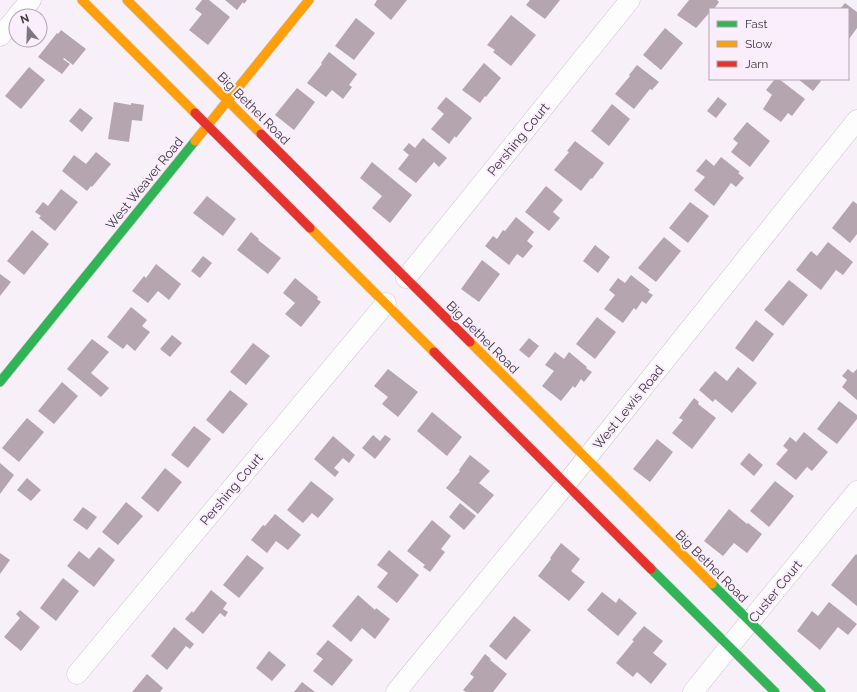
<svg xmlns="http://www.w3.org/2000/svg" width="857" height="692" viewBox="0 0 857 692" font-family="Raleway,sans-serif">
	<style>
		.building { fill: #b5a5af }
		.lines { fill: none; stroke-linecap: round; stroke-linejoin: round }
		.street-casing { stroke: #ccc5cd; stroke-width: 21 }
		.fast-casing { stroke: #ccc5cd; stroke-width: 10 }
		.slow-casing { stroke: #ccc5cd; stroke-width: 10 }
		.jam-casing { stroke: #ccc5cd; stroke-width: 10 }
		.street { stroke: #fefdfe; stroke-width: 20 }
		.fast { stroke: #30b455; stroke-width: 9 }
		.slow { stroke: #ff9f0a; stroke-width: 9 }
		.jam { stroke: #e5322d; stroke-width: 9 }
		.labels { text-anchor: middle; stroke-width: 4; stroke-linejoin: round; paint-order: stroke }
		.street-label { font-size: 13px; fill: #3e3640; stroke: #faedfc }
	</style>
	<rect width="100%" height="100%" fill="#f7f0f8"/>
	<!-- building -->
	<path class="building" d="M202,0H209L230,17L208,45L189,30L202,14L195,9Z
		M225,0H247L244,4L243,2L237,10Z
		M377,0H407L391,20L374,5Z
		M530,0H560L545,19L526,5Z
		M689,0H717L719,2L714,9H710V12L696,28L677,15Z
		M845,3L857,12V28L849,39L848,38V9H840Z
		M511,15L536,35L511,66L493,52L495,50L487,45Z
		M356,18L375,33L354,60L335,46Z
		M665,28L683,43L661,70L643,55Z
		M61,30L86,49L73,65L64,58L63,59L70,64L62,74L38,57L57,33L58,34Z
		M329,52L357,74L349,85L352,87L343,99L332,90L326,97L307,83L322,64L321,63Z
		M484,63L501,78L486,97L485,96L480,103L462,90Z
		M637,65L659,82L652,90L650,89L634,109L615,94L630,76L629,75Z
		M29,67L45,80L21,109L5,96Z
		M775,79H779L805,99L792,116L788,113L781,122L763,109L772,95L766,90Z
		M798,79H819L821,81L813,91Z
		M297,88L315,102L294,130L275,115Z
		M446,97L472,118L456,138L455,136L449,144L431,129L444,114L437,108Z
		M718,97L727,104L716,118L707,111Z
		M114,102L131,105V103L144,105L142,121L132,120L129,142L108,139Z
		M612,104L630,119L609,146L591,131Z
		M80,108L93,118L82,132L69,121Z
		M747,122L770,141L750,167L731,152L738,143L733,139Z
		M423,138L447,158L439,167L434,162L416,183L398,169L409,155L403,150L409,143L415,148Z
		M575,141L604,163L592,179L591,178L581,191L554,170L569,152L567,151Z
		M96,152L111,164L92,187L91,186L87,191L62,171L74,155L86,164Z
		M721,157L740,172L738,173L744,178L736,187L731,183L714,206L694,190L705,177L696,171L706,159L714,166Z
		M372,162L412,195L390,223L372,208L382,196L360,178Z
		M546,186L563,200L553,212L560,218L549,231L525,212Z
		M61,189L78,202L55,231L39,218L41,216L35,212L43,202L48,206Z
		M207,196L236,219L223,236L193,213Z
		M853,201L857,204V234L850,243L832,228Z
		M690,202L709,216L688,243L669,228Z
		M516,217L534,232L527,241L533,246L523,258L517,254L509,265L485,246L493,236L497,239L503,230L505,231Z
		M32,230L49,244L24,275L7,261Z
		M251,232L259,239L258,240L281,258L268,274L237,250Z
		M664,237L681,251L656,282L638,268Z
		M828,242L853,262L843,275L836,270L821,290L796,270L811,251L817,256Z
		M595,245L610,257L598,273L583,261Z
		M203,256L212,263L200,278L191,271Z
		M482,260L500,274L479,302L461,289Z
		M156,264L181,284L169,300L158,291L148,303L132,291L144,276L146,278Z
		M0,274L11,282L0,296Z
		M631,275L650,290L648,292L653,295L646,304L642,301L636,310L634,308L623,323L604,309L615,295L609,290L618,278L625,283Z
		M295,278L318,297L317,299L321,302L301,327L285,314L295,303L283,293Z
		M789,280L808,295L783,326L764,310Z
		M131,307L147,320L142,326L150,332L135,351L127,344L123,349L107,337Z
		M597,317L616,332L595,359L576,344Z
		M756,320L774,334L753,362L735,348Z
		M172,335L182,343L170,357L160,349Z
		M529,338L539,346L529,358L519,350Z
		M92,339L109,352L91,373L109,388L101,397L67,369Z
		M253,343L270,356L246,385L230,372Z
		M555,352L564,359L569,352L587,367L586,368L592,372L584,382L581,379L575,388L573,386L561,401L542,386L554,371L545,365Z
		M738,367L757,383L732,413L715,399L713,402L699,390L715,371L727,381Z
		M388,369L418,392L398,417L382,404L388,397L374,386Z
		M848,369L853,373L857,369V400L842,387L847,380L842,376Z
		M62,382L78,396L54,424L38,411Z
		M230,390L248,404L223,434L206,420Z
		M694,398L699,402L698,404L716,418L692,449L672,433L683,420L679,418Z
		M839,401L857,415V419L837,444L817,429Z
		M432,412L462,437L447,456L417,431Z
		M27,418L44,432L19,462L2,448Z
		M194,426L211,439L188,468L171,455Z
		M804,432L828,452L812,471L807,467L796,480L776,464L788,450L783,446L790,437L796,442Z
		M373,435L380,441L385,435L391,439L375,459L362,448Z
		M333,436L355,455L349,463L343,458L334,468L339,472L335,477L314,459Z
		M657,439L673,452L650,482L633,469Z
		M749,453L763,465L754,476L740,464Z
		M470,455L490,471L479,483L494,495L478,514L446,488L460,471L459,470Z
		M0,463L14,475L0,494Z
		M165,468L182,482L158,512L141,498Z
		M27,478L41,490L31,501L17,490Z
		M311,481L334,499L318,518L312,513L303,523L287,510Z
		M775,481L794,496L769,527L750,511Z
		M126,502L143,516L118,545L102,532Z
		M460,503L476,516L464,530L449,517Z
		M83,507L97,517L87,530L73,520Z
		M729,509L747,524L748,523L762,534L747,553L734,543L723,556L704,541Z
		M275,514L301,535L288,550L276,541L267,553L251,540L263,525L265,526Z
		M432,520L451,536L441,549L445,552L430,572L423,567L425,565L407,551Z
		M561,543L580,559L571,571L585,582L569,601L538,576L551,559L550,558Z
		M99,547L115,560L94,587L67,566L79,551L89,559Z
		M389,550L419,575L397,603L377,587L388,573L377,565Z
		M0,553L10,560L0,574Z
		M856,554L857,555V606L831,585Z
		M247,555L264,568L239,598L223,585Z
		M63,578L79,591L56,621L40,608Z
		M211,590L227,603L223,609L228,612L225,617L220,613L203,634L185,619L192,611L193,613Z
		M602,592L616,603L619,598L637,613L618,636L587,610Z
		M358,595L375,610L376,608L390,619L375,639L362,628L351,642L332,626Z
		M829,602L857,624L848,635L838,627L820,650L797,631L812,611L818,616Z
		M20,610L40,627L21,651L4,637L20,618L16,614Z
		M514,616L531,630L506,660L489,646Z
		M644,626L663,641L653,653L667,664L651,684L637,672L633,677L616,663L634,641L632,640Z
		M174,627L194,644L190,649L186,646L167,670L151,656Z
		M328,640L353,660L332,686L313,671L323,659L316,654Z
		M269,651L286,665L272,681L256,668Z
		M485,654L491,659L490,660L507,674L493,692H466L463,690L474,677L470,674Z
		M147,674L163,688L160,692H132Z
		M302,682L315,692H294Z"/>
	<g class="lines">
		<!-- street casing -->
		<g class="street-casing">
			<path id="street" d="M17,16L31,0
				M0,36L16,18
				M406,278L630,0
				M77,674L386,303
				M396,692L566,484L857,120
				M693,692L729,647L857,491"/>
		</g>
		<!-- fast casing -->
		<g class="fast-casing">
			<path id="fast" d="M0,382L195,141
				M651,569L775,692
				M712,584L821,692"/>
		</g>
		<!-- slow casing -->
		<g class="slow-casing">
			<path id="slow" d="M82,0L195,113
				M127,0L261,134
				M195,141L309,0
				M310,228L434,352
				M470,342L712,584"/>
		</g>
		<!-- jam casing -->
		<g class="jam-casing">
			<path id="jam" d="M195,113L310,228
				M261,134L470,342
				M434,352L651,569"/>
		</g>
		<!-- street -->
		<use href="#street" class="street"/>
		<!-- fast -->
		<use href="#fast" class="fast"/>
		<!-- slow -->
		<use href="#slow" class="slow"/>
		<!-- jam -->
		<use href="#jam" class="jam"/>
	</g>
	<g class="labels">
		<!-- street labels -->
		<g class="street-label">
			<text transform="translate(254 108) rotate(45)" y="5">Big Bethel Road</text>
			<text transform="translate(518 139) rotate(-51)" y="5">Pershing Court</text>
			<text transform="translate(144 183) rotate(-51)" y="5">West Weaver Road</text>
			<text transform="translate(483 337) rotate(45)" y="5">Big Bethel Road</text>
			<text transform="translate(628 407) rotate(-51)" y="5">West Lewis Road</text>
			<text transform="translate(231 489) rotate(-50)" y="5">Pershing Court</text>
			<text transform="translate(712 566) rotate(45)" y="5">Big Bethel Road</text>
			<text transform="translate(775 591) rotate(-51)" y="5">Custer Court</text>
		</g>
	</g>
	<!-- legend -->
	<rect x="709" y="8" width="140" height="72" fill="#faedfc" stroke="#afa4b1"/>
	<rect x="717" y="21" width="20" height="6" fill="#30b455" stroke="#afa4b1"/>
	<text x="745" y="28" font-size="12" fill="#3e3640">Fast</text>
	<rect x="717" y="41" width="20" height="6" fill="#ff9f0a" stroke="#afa4b1"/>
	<text x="745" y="48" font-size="12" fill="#3e3640">Slow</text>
	<rect x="717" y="61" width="20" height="6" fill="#e5322d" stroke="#afa4b1"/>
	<text x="745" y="68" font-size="12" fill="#3e3640">Jam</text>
	<!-- north arrow -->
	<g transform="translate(28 28) rotate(341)"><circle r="19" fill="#faedfc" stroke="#afa4b1"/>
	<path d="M0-3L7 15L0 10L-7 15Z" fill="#7f7780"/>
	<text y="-6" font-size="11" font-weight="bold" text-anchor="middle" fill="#3e3640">N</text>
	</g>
</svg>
